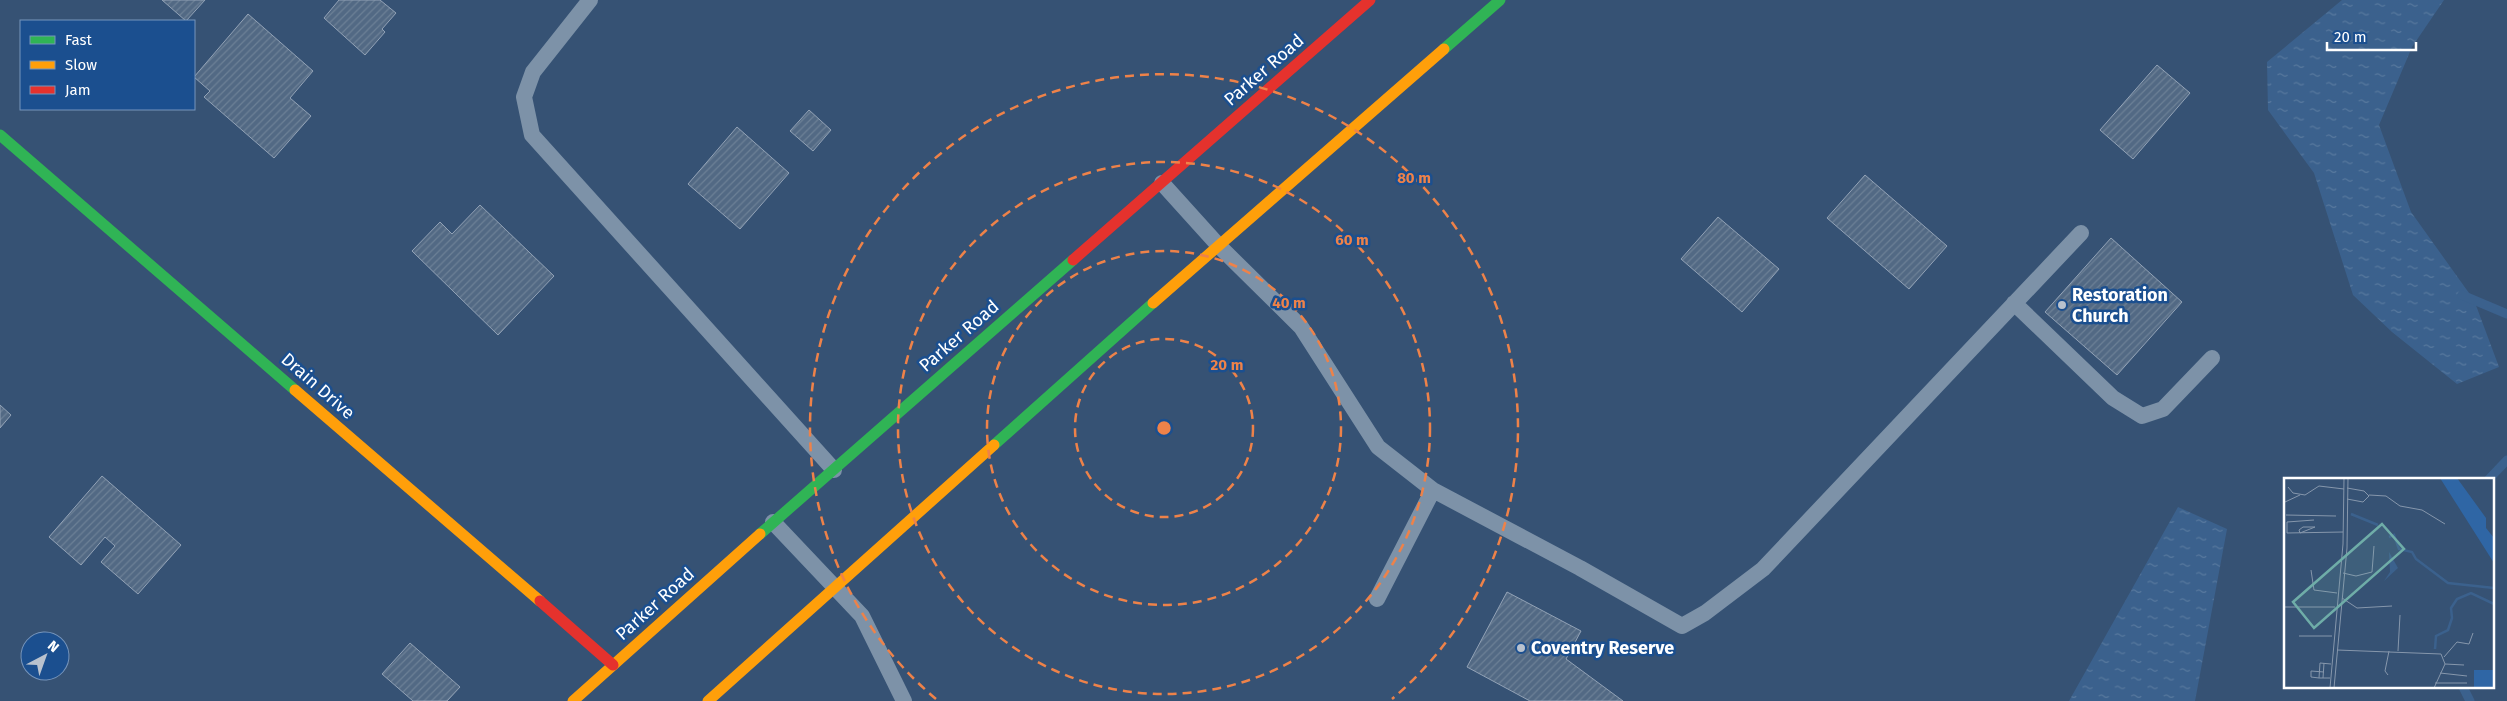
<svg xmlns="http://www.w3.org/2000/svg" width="2507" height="701" viewBox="0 0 2507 701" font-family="'Fira Sans',sans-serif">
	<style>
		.water { fill: url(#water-ripples) }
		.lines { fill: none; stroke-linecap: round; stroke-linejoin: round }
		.stream { stroke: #3b618d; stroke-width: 9 }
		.building { fill: url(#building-hatch); stroke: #92a2b6 }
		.lane { stroke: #7d92a8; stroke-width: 16 }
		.fast { stroke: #30b455; stroke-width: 11 }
		.slow { stroke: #ff9f0a; stroke-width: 11 }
		.jam { stroke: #e5322d; stroke-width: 11 }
		.ring { fill: none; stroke: #ee8249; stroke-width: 2.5; stroke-dasharray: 9 6 }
		.poi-dot { fill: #b9c2ce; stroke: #1b4f8f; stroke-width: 2 }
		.labels { text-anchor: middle; stroke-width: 5; stroke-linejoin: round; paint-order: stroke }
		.street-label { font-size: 18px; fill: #fff; stroke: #1b4f8f }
		.poi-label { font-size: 18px; font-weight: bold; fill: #fff; stroke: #1b4f8f; text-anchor: start }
		.inset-river { fill: none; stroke: #3b618d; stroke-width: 2.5 }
		.inset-road { fill: none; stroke: #8697ac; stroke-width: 1 }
		.view { fill: #6fada8; fill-opacity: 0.15; stroke: #6fada8; stroke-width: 2.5 }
		.inset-edge { fill: none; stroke: #fff; stroke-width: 2.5 }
		.centre { fill: #ee8249; stroke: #1b4f8f; stroke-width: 2.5 }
		.ring-label { font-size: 15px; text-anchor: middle; font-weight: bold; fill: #ee8249; stroke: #1b4f8f; stroke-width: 5; stroke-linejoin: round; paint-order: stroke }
	</style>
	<defs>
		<pattern id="water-ripples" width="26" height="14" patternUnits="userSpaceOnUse" patternTransform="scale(1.25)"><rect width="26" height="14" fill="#3b618d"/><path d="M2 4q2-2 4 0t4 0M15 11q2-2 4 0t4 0" fill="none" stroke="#58799e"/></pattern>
		<pattern id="building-hatch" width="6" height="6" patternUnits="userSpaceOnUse" patternTransform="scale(1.25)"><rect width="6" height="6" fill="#526984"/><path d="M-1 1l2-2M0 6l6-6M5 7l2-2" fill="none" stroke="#6c8096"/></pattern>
	</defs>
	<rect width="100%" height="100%" fill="#365274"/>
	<!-- water -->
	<path class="water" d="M2342,0H2444L2412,47L2379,125L2411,212L2474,300L2499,367L2457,384L2392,332L2353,295L2314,173L2268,110L2267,62Z
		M2178,507L2227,529L2195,701H2069Z"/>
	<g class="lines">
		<!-- stream -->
		<path class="stream" d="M2462,295L2507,314
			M2488,480L2507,460
			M2463,687L2470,701"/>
	</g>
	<!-- building -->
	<path class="building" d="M162,0H205L186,21Z
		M339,0H380L396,13L382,29L385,32L365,55L324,18Z
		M248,14L313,71L290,98L311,116L274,158L204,97L210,91L194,77Z
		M2157,65L2190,93L2133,159L2100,130Z
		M809,110L831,130L813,151L790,131Z
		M737,127L789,173L740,229L688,184Z
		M1865,175L1947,246L1909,289L1827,218Z
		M480,205L554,276L498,335L412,251L440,222L452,234Z
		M1718,217L1779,269L1742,312L1681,259Z
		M2111,238L2182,302L2117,375L2045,312Z
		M0,405L11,415L0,428Z
		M102,476L181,545L138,594L101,562L115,546L105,537L81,565L49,537Z
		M1507,592L1581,631L1566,659L1623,701H1530L1467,667Z
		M410,643L460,687L447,701H413L382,674Z"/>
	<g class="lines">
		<!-- lane -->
		<path class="lane" d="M590,0L533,72L524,97L532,135L834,470
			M1162,183L1218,245L1301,327L1378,447L1433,490L1580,568L1682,626L1705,613L1763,569L2081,233
			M2014,303L2113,398L2142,416L2163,409L2212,358
			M773,522L862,616L904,701
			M1377,599L1433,490"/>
		<!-- fast -->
		<path class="fast" d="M1444,49L1500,0
			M0,135L295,390
			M994,445L1153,303
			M760,534L1073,260"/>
		<!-- slow -->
		<path class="slow" d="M1153,303L1444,49
			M295,390L540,601
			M573,701L760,534
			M708,701L994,445"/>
		<!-- jam -->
		<path class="jam" d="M1073,260L1370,0
			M540,601L613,665"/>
	</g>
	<!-- distance rings -->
	<g class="ring">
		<circle cx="1164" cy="428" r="89"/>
		<circle cx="1164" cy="428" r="177"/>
		<circle cx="1164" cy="428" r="266"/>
		<path d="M936 699A354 354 0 1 1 1392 699"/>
	</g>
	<!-- markers -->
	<g class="poi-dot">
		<circle cx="2062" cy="305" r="5"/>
		<circle cx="1521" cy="648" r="5"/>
	</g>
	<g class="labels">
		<!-- street labels -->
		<g class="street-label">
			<text transform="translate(1264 70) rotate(-41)" y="6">Parker Road</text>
			<text transform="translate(959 336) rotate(-41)" y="6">Parker Road</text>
			<text transform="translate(318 386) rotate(41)" y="6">Drain Drive</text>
			<text transform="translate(655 604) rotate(-42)" y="6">Parker Road</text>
		</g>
		<!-- poi labels -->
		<g class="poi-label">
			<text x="2072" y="301">Restoration<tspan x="2072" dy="21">Church</tspan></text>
			<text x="1531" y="654">Coventry Reserve</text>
		</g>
	</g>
	<!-- overview -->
	<g transform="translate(2284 478)">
		<rect width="210" height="210" fill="#365274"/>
		<path d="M156,0H173L202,40V50L210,60V85Z" fill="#2f66a5"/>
		<path d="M190,192H210V210H190Z" fill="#2f66a5"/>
		<path d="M105,74L114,90L100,103L106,94Z" fill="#3b618d"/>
		<path class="inset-river" d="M67,36L94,47M105,59L110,57L115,71L128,74L132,81L164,105L210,110M151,171L152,158L164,152L168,140L167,130L173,121L187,115L210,126"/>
		<path class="inset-road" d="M4,9L9,15L21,17L35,8L60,11M85,17L102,18L116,28L138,32L161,46M63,21L79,24L85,18L80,13L63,10M1,24L16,17M2,37L52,38M30,42L3,44V55L59,54M16,55L31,49H19L15,52L16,55M27,92L30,112L53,115M59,95L72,98L88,94L90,68M58,120L73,130L108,128M0,129H51M15,158H48M53,172L157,176L161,186L150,210M114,173L116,137M160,179L173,164L185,166L189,155M40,185L39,200H46M161,186L180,187M156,195L183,198M104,197L101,193L105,173M35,200L27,199V193L40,194M39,200H35L36,185L47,186M151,205H183M46,210L59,66L60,0M50,210L63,70L64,0"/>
		<path class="view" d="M98,46L120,71L30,150L9,124Z"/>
		<rect width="210" height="210" class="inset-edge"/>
	</g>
	<circle cx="1164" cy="428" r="8" class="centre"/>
	<g class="ring-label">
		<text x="1414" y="183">80 m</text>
		<text x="1352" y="245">60 m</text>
		<text x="1289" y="308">40 m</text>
		<text x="1227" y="370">20 m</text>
	</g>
	<!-- legend -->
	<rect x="20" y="20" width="175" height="90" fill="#1b4f8f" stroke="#7695bc"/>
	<rect x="30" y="36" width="25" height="8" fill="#30b455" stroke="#7695bc"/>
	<text x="65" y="45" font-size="15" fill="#ffffff">Fast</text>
	<rect x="30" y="61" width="25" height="8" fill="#ff9f0a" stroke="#7695bc"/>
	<text x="65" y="70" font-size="15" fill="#ffffff">Slow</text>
	<rect x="30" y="86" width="25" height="8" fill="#e5322d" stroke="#7695bc"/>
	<text x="65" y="95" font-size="15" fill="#ffffff">Jam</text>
	<!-- north arrow -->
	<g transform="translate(45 656) rotate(41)"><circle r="24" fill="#1b4f8f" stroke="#7695bc"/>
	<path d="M0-4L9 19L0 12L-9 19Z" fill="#b9c2ce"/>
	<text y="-8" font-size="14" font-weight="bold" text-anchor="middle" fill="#ffffff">N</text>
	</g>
	<!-- scale -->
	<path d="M2327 42v8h89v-8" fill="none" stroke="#ffffff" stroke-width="2.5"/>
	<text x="2334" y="42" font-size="15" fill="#ffffff" stroke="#1b4f8f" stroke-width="4" paint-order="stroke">20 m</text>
</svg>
